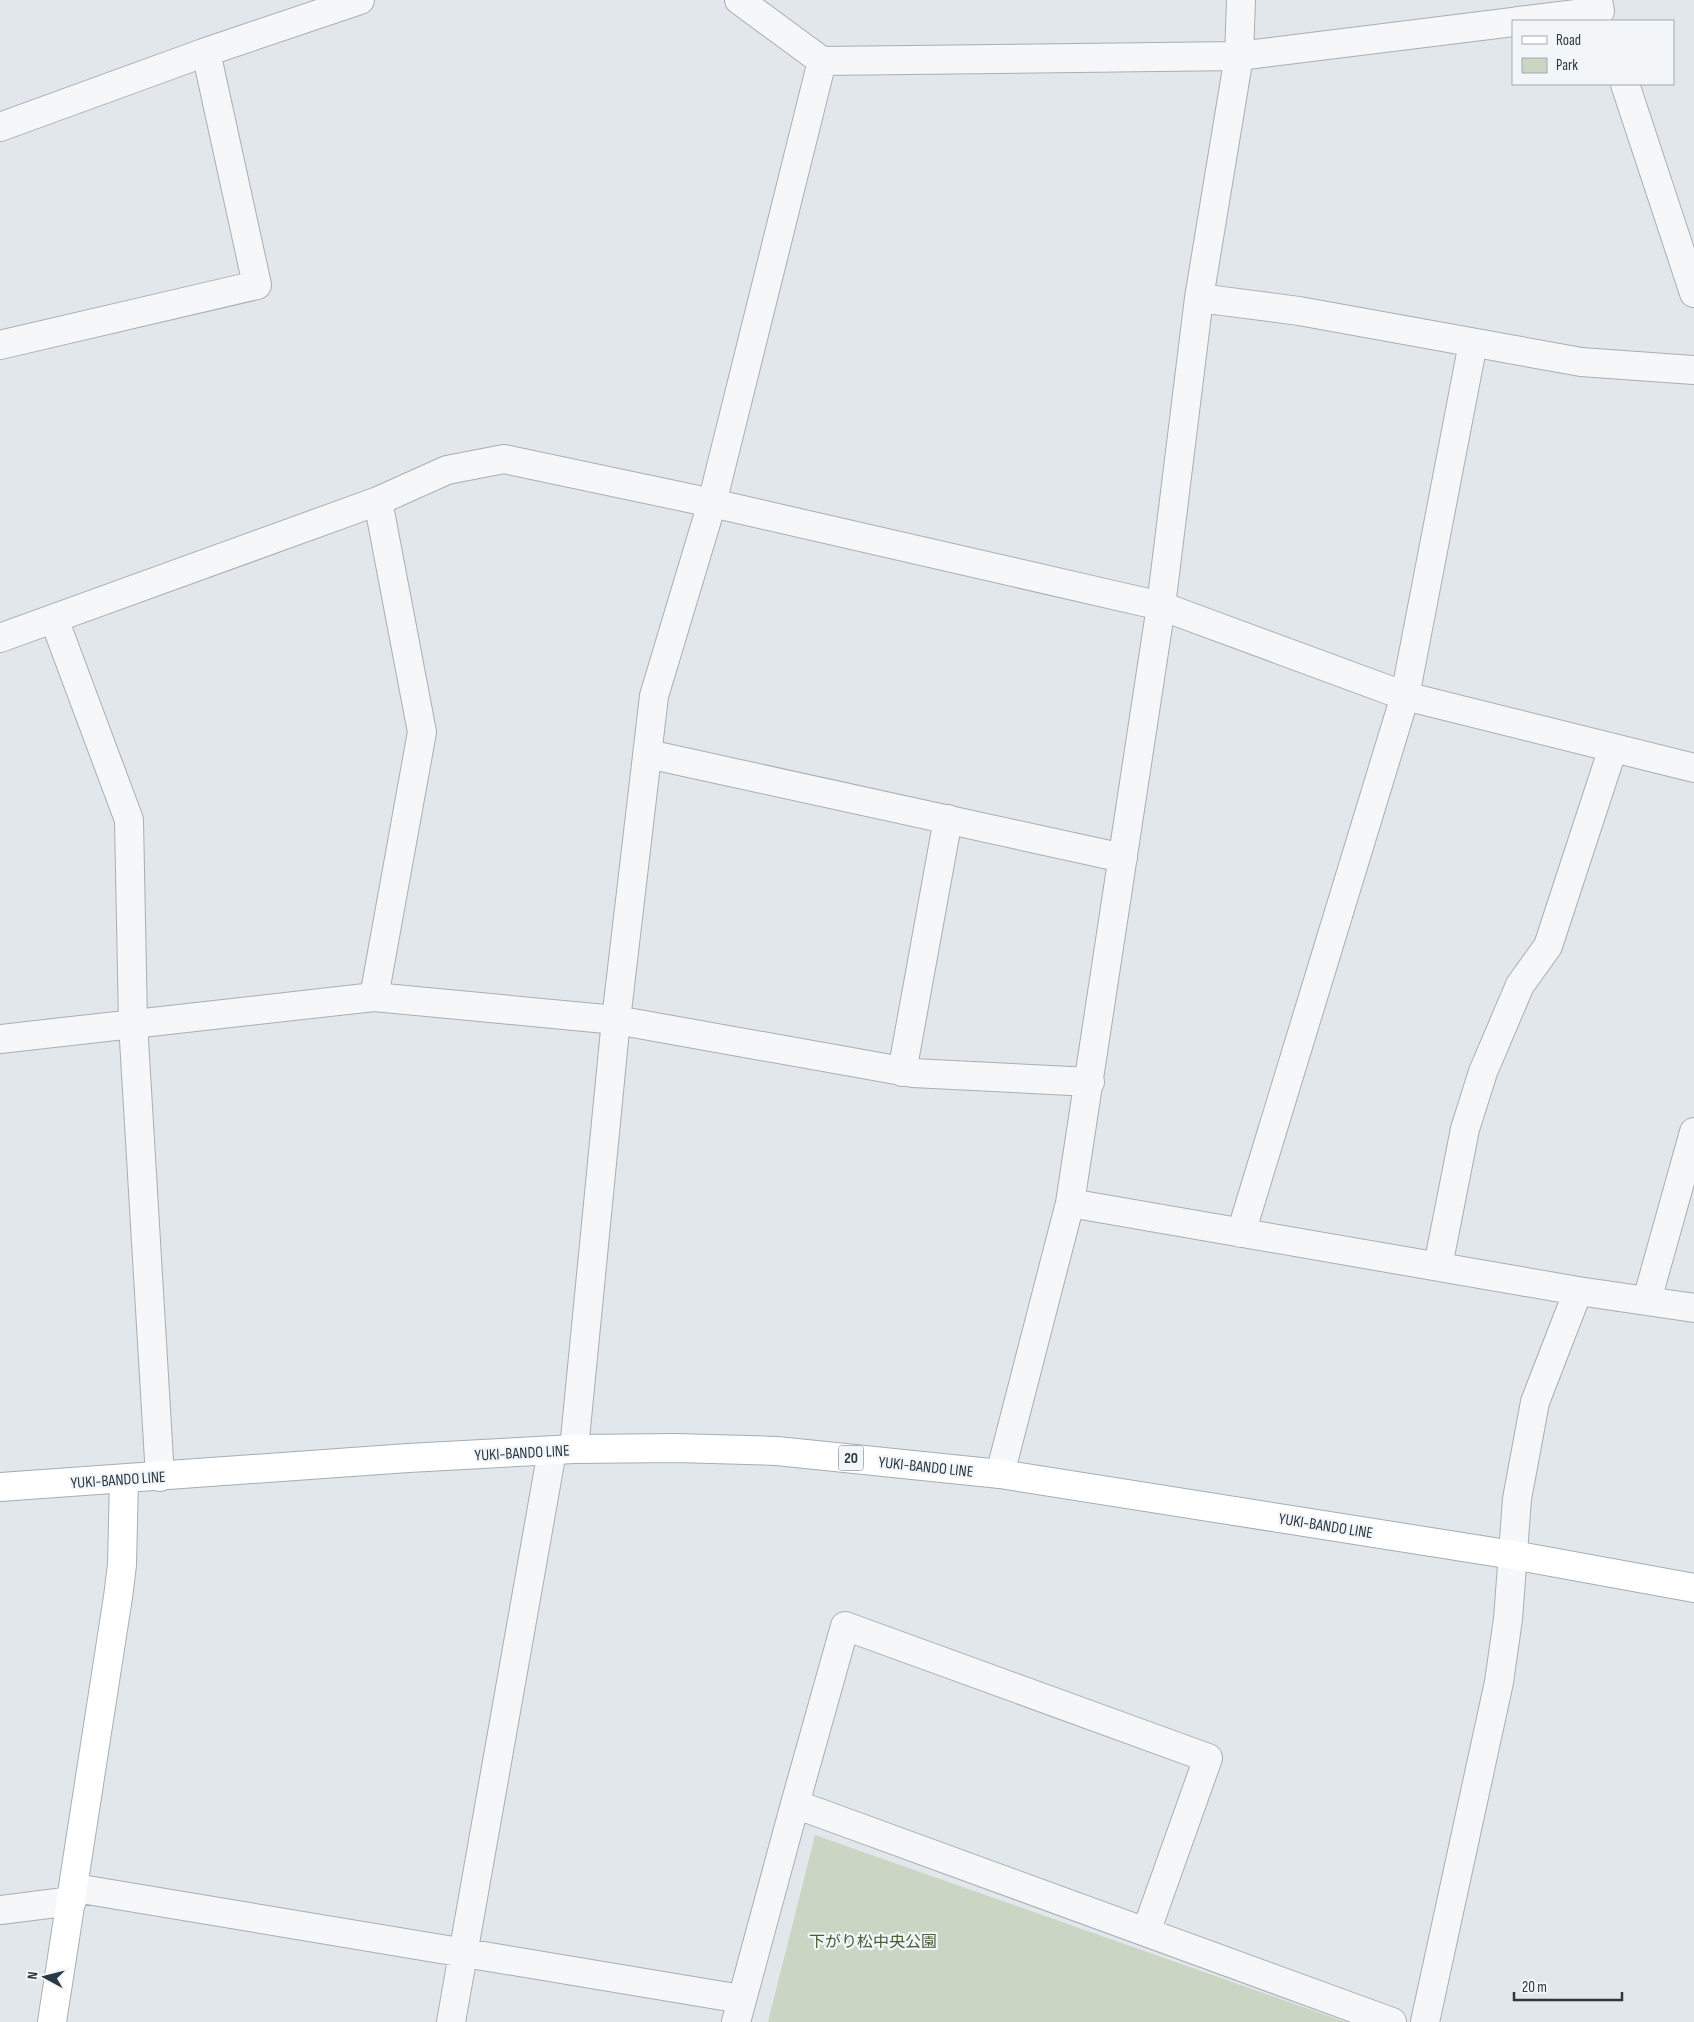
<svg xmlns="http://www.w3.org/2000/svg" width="1694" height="2022" viewBox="0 0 1694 2022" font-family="'Sofia Sans Condensed','Noto Sans JP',sans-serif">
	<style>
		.green { fill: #cbd5c3 }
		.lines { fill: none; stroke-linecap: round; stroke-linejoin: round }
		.street-casing { stroke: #a7afb5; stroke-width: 30 }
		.secondary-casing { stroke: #a7afb5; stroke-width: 30 }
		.primary-casing { stroke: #a1aeb7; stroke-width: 30 }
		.street { stroke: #f5f7f9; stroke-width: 28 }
		.secondary { stroke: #fff; stroke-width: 28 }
		.primary { stroke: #fff; stroke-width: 28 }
		.labels { text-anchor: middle; stroke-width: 4.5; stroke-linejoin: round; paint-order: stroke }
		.shield { fill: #f2f6f8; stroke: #667179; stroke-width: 1 }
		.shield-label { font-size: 15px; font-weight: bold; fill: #2a3843 }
		.street-label { font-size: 16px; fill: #2a3843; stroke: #f2f6f8 }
		.park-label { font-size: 16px; fill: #465f37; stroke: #f2f6f8 }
	</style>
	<rect width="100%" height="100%" fill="#e2e7eb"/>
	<!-- green -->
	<path class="green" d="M815,1835L1346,2022H768Z"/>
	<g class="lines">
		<!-- street casing -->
		<g class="street-casing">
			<path id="street" d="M739,0L822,61L1239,56L1513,22
				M1518,21L1600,11L1598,0
				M1625,84L1694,293
				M0,127L206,52L360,0
				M1199,298L1299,311L1581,362L1694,370
				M0,345L257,285L206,52
				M54,619L129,820L133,1023L160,1477
				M0,638L378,501L447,470L504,459L712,503L1161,606L1405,696L1694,768
				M648,754L1123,858
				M374,997L422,732L378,501
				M0,1039L374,997L616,1020L913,1073L1090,1082
				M902,1072L948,819
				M1070,1203L1578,1291L1694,1308
				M1241,1233L1405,696L1473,343
				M1438,1266L1465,1129L1483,1072L1520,985L1548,946L1613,748
				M1647,1300L1694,1132
				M574,1449L616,1020L654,696L712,503L822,61
				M1000,1474L1070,1203L1161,606L1199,298L1239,56L1241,0
				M795,1804L845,1626L1208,1758L1146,1932
				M75,1888L741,1999
				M0,1910L72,1901
				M451,2022L552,1451
				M736,2022L795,1804L1392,2022
				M1425,2022L1499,1682L1508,1619L1517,1499L1535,1402L1578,1291"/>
		</g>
		<!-- secondary casing -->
		<g class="secondary-casing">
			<path id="secondary" d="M52,2022L118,1597L122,1565L124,1479"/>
		</g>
		<!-- primary casing -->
		<g class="primary-casing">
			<path id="primary" d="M0,1487L408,1458L574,1449L676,1448L777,1451L1000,1474L1513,1555L1694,1588"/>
		</g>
		<!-- street -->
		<use href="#street" class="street"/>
		<!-- secondary -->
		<use href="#secondary" class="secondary"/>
		<!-- primary -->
		<use href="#primary" class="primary"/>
	</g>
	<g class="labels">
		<!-- shield labels -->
		<rect class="shield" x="838.5" y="1445.5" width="25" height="25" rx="4"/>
		<g class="shield-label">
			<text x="851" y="1463">20</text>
		</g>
		<!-- street labels -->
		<g class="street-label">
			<text transform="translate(522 1452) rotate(-3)" y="6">YUKI-BANDO LINE</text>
			<text transform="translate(926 1466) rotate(6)" y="6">YUKI-BANDO LINE</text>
			<text transform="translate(118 1479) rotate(-4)" y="6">YUKI-BANDO LINE</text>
			<text transform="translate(1326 1525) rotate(9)" y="6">YUKI-BANDO LINE</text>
		</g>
		<!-- park labels -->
		<g class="park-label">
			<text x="873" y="1947">下がり松中央公園</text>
		</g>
	</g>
	<!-- legend -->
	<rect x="1512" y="20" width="162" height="65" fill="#f2f6f8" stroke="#a2aab0"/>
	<rect x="1522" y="36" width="25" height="8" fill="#ffffff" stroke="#a2aab0"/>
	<text x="1556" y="45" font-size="15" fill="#2a3843">Road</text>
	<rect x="1522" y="58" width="25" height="15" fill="#cbd5c3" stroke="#a2aab0"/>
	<text x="1556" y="70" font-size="15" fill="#2a3843">Park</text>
	<!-- north arrow -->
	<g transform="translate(45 1977) rotate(277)" stroke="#f2f6f8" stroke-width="4" paint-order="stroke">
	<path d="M0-4L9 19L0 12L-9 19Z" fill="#2a3843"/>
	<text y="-8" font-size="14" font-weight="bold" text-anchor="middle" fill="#2a3843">N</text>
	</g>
	<!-- scale -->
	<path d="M1514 1992v8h108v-8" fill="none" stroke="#2a3843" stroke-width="2.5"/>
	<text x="1522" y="1992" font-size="15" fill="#2a3843" stroke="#f2f6f8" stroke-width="4" paint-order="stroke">20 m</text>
</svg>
